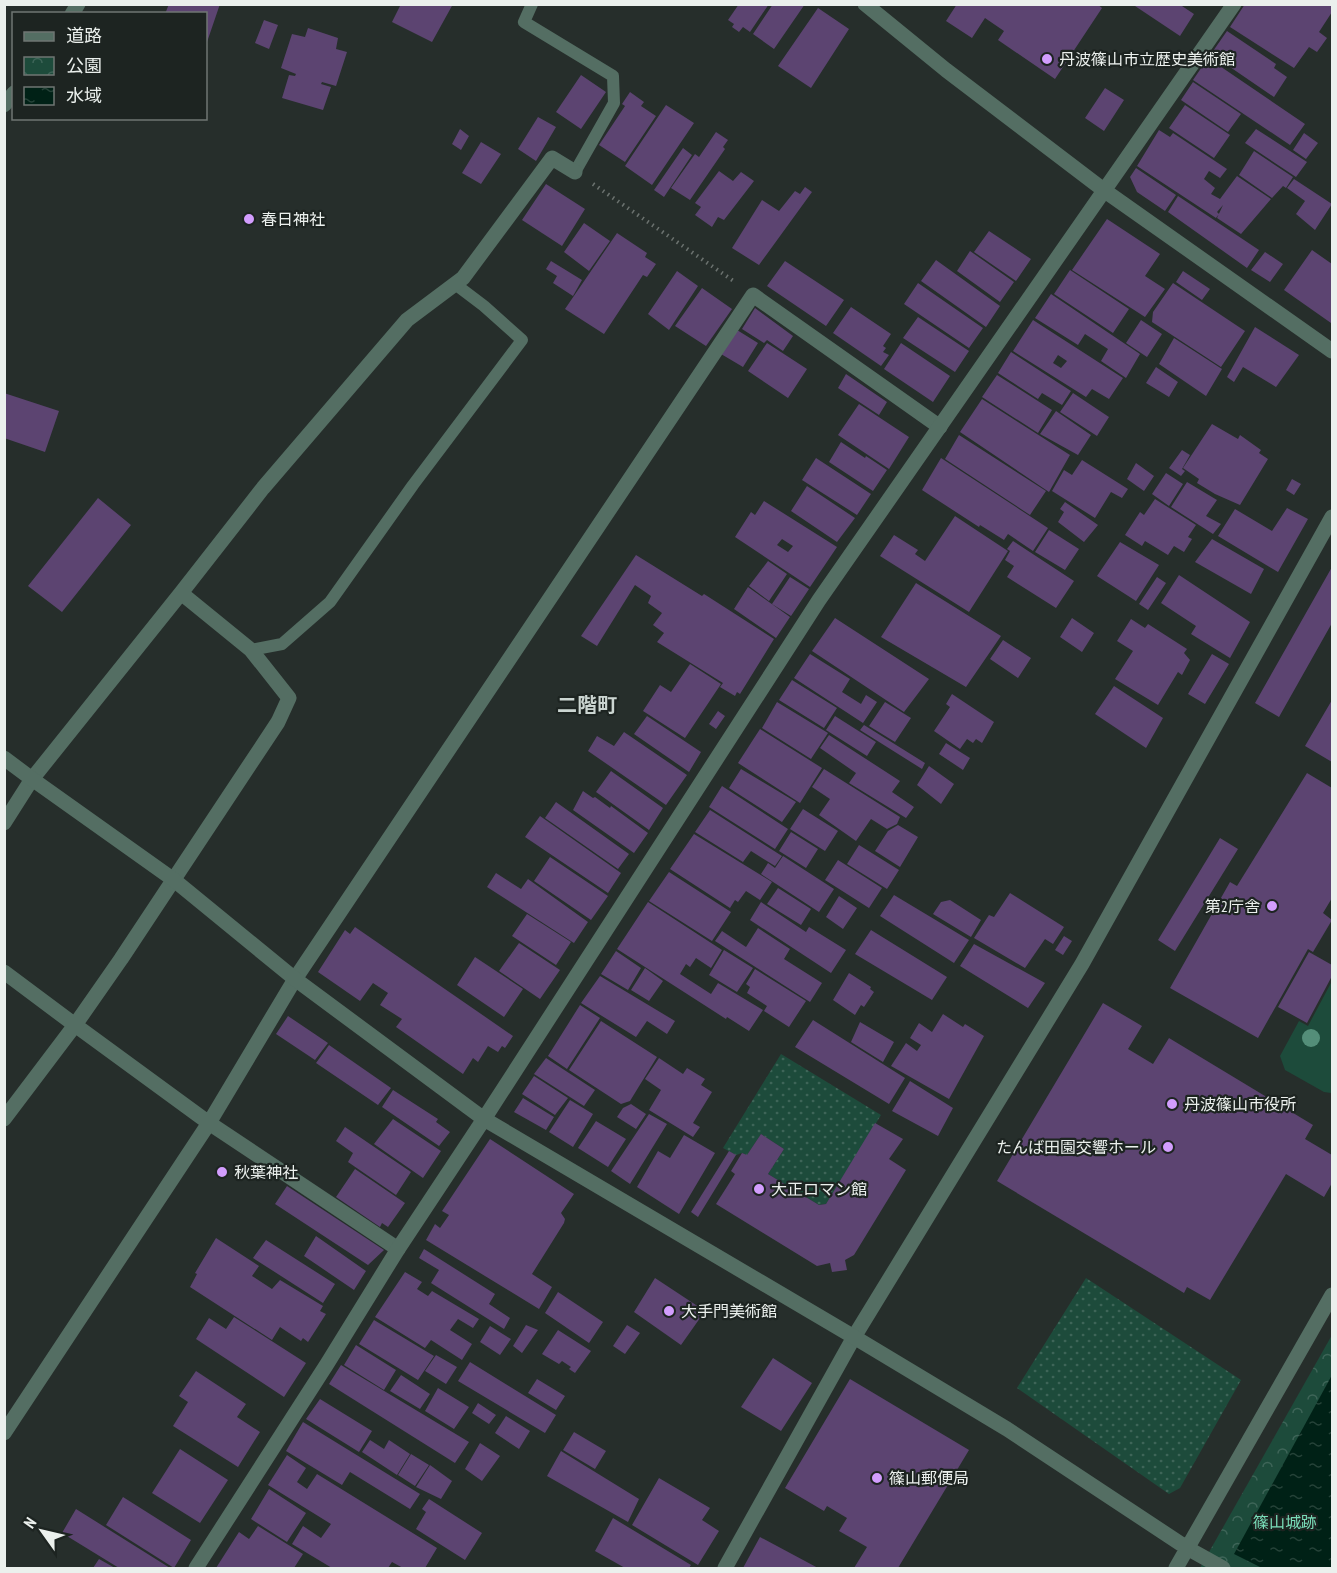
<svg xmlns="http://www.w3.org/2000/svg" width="1337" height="1573" viewBox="0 0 1337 1573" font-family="'PT Sans Narrow','Noto Sans JP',sans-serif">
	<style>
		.grass { fill: #1d4b3b }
		.park { fill: url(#park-crowns) }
		.garden { fill: url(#garden-dots) }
		.water { fill: url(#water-ripples) }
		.building { fill: #5c4471; fill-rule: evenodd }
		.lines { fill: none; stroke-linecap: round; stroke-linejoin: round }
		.path { stroke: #6b726f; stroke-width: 4; stroke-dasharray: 1.5 4.5; stroke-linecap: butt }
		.service { stroke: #546e63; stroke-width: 12 }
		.minor { stroke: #546e63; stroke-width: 15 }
		.tertiary { stroke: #546e63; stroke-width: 15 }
		.tree { fill: #548e79 }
		.poi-dot { fill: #d29dfd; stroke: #1d2421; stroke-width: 2 }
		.labels { text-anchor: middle; stroke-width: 4.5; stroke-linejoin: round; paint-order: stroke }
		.poi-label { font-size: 16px; fill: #ebf0ed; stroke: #1d2421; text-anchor: start }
		.park-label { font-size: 16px; fill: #79dcb8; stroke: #1d2421 }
		.quarter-label { font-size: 20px; font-weight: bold; fill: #cbd5d1; stroke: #1d2421 }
	</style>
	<defs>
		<pattern id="park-crowns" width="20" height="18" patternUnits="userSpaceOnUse" patternTransform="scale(1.5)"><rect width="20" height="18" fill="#1d4b3b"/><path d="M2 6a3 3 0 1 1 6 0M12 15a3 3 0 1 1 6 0" fill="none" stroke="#3e6558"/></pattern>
		<pattern id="garden-dots" width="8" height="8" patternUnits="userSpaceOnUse" patternTransform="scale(1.5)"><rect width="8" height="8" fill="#1d4b3b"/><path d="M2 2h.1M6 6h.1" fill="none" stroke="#3e6558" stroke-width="1.8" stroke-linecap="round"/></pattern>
		<pattern id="water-ripples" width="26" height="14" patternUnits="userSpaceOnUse" patternTransform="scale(1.5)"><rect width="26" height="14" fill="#002116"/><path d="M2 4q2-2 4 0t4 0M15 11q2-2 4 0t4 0" fill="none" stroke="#254238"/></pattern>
	</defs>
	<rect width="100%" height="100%" fill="#262e2b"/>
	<!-- grass -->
	<path class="grass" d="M1332,981V1091L1331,1093L1324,1092L1285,1070L1280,1056L1299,1021L1308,1026Z"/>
	<!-- park -->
	<path class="park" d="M1332,1335V1568H1200Z"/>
	<!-- garden -->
	<path class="garden" d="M781,1054L881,1115L826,1204L819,1205L768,1174L784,1149L761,1134L747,1155L742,1153L736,1155L723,1148Z
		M1086,1278L1241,1380L1180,1488L1169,1494L1017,1388Z"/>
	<!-- water -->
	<path class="water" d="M1332,1375V1568H1262L1234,1554Z"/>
	<!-- building -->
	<path class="building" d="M169,4H220L206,45V14H165Z
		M401,4H453L432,42L392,22Z
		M739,4H769L750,32L743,27L739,32L732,27L734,24L728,20Z
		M773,4H805L774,49L753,34Z
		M957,4H1097L1102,8L1055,79L998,40L1004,31L985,18L972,38L946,21Z
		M1132,4H1179L1194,14L1180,36Z
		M1245,4H1332V12L1319,32L1327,38L1317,52L1309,47L1294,68L1230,27Z
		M818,8L849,29L811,88L778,66Z
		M264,20L278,25L269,49L255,43Z
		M308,28L338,38L336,49L347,52L336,86L322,82L321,84L331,87L323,110L282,98L289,75L295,76L296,74L281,68L292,34L305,37Z
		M1227,31L1276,64L1274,68L1287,77L1274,97L1211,54Z
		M1208,58L1305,124L1290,145L1193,80Z
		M581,75L606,92L581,129L556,112Z
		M1193,82L1241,114L1228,132L1181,100Z
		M1105,88L1124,100L1104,131L1085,118Z
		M630,92L644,102L641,106L656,116L625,162L599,145L625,106L622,104Z
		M666,105L694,123L652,185L625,166Z
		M1185,105L1230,135L1214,158L1169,128Z
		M538,117L556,127L536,161L518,149Z
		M460,129L469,136L461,150L452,144Z
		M1256,129L1307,162L1296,177L1245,143Z
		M1159,130L1170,137L1173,133L1227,169L1220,178L1209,171L1204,179L1215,188L1211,194L1220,199L1237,176L1271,199L1241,234L1217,218L1223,205L1217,212L1219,214L1216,218L1137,166Z
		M716,132L728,140L723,147L725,149L690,200L671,188L695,154L699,157Z
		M1304,133L1318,143L1306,159L1293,150Z
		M481,142L501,154L481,184L462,173Z
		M683,148L692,155L664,197L654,190Z
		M1254,151L1293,177L1286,188L1283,186L1272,198L1239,175Z
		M1136,168L1176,195L1165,211L1137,192L1130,177Z
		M719,171L733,181L741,172L754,181L724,220L718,217L712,227L695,215L701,207L695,203Z
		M1294,179L1332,204L1315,230L1296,214L1305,201L1287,188Z
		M546,184L585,209L562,246L522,220Z
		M805,187L812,192L759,265L732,248L762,200L779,211L795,191L800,194Z
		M1178,196L1259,250L1247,268L1168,212Z
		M1107,219L1160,254L1145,276L1165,289L1145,317L1072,270Z
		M584,223L610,241L589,271L564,252Z
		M989,231L1031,259L1016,281L974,252Z
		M617,233L647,253L645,257L656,264L647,277L643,275L604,334L565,309Z
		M1312,250L1332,264V320L1331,323L1284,290Z
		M970,251L1014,282L1000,302L957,271Z
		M1265,252L1283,264L1270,282L1251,270Z
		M936,260L1000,306L986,327L921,281Z
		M551,261L582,280L573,296L553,283L557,276L546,269Z
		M785,261L844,300L826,326L767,286Z
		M1070,270L1129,309L1113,333L1054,294Z
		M677,271L698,286L669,330L648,314Z
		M1183,271L1210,289L1202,300L1176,282Z
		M918,283L983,328L969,348L904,304Z
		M1173,283L1245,331L1221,367L1152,322L1153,312Z
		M702,288L732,309L706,346L675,326Z
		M1051,294L1140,354L1126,378L1101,361L1108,349L1085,334L1078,345L1035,318Z
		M851,307L891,334L883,346L886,348L883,352L889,355L881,366L833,333Z
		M755,308L793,336L783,351L767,340L764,343L742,329Z
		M918,317L969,351L955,372L903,338Z
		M1033,320L1123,378L1109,399L1092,389L1086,397L1013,351ZM1058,355L1067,361L1061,368L1053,363Z
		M1141,320L1162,334L1147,357L1126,343Z
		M1255,327L1299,355L1276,387L1243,367L1234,382L1227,377Z
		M737,330L758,343L743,367L721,354Z
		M1174,338L1222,369L1206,396L1159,364Z
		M767,343L807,369L788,398L748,371Z
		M901,343L950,376L933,402L884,369Z
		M1011,352L1071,391L1062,405L1042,393L1038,399L998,373Z
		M1156,367L1178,382L1169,397L1146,383Z
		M846,374L887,402L879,415L838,388Z
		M997,375L1052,410L1038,433L982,397Z
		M4,393L59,411L45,452L4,438Z
		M1073,393L1109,417L1097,436L1060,412Z
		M982,399L1070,455L1049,492L960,432Z
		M859,404L909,437L889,469L838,435Z
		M1056,411L1091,435L1078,455L1040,434Z
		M1212,424L1238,439L1240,435L1261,450L1259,453L1268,459L1240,505L1215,494L1197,483L1199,479L1183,468Z
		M959,435L1046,491L1030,515L945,459Z
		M841,442L865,458L866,456L887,470L873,491L829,462Z
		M1182,450L1190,455L1182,469L1185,471L1181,476L1169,468Z
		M816,458L871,494L857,515L802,480Z
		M941,458L1048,528L1033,551L1008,534L1004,540L980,525L979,527L922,490Z
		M1082,460L1128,489L1122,498L1111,492L1095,518L1052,491L1064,470L1072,475Z
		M1136,463L1154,476L1144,491L1127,479Z
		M1166,473L1183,484L1169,506L1152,494Z
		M1292,479L1301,484L1294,495L1286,490Z
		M1187,482L1217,500L1206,516L1221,524L1213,534L1171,507Z
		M807,486L855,518L837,542L791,511Z
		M98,498L131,525L62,612L28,586Z
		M1155,499L1196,525L1188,537L1192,539L1184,552L1174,546L1168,555L1145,541L1142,546L1125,535L1140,512L1144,515Z
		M764,501L837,547L810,587L735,537L751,512L755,515ZM782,539L793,546L788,552L777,545Z
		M1065,502L1098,525L1084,542L1058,522L1064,512L1060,509Z
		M1287,508L1308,519L1278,572L1218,536L1235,509L1272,531Z
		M955,516L1008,551L969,612L880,556L894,535L918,550L915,554L925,561Z
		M1049,530L1079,549L1065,570L1035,552Z
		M1212,539L1264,569L1251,594L1195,562Z
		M1013,541L1074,581L1056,608L1007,577L1014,566L1005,560L1010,551L1007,549Z
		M1120,542L1159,565L1136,601L1097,576Z
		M636,555L702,596L704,594L774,639L740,694L737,692L735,696L720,687L723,683L657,642L664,633L653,625L662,613L648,603L651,596L635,585L597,646L581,636Z
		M768,561L787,574L769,601L749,586Z
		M1332,567V623L1279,717L1255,703Z
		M1179,575L1250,622L1230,658L1191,634L1196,626L1161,603Z
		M790,577L809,589L791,616L772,604Z
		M1157,577L1166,583L1148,610L1139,604Z
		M916,583L1001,636L966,687L881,637Z
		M748,587L790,617L776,638L734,609Z
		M835,618L929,679L904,712L812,651Z
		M1072,618L1094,633L1082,652L1060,637Z
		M1131,619L1145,628L1148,624L1187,649L1184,653L1190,660L1182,675L1178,672L1158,705L1115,679L1133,651L1117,641Z
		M1003,640L1031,658L1018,678L990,659Z
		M810,654L850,679L842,692L861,704L866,695L877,702L863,723L794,678Z
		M1212,654L1229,664L1205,704L1188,694Z
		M690,664L721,684L685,738L643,711L660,685L671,692Z
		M792,680L837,708L824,728L779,700Z
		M1114,686L1163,718L1146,748L1095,714Z
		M952,694L994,722L982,743L976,739L973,743L967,739L960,749L934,731L950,707L946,704Z
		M1332,700V762L1305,746Z
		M777,702L828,733L811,759L762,728Z
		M885,702L911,718L895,742L869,726Z
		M718,711L725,716L716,729L709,724Z
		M647,716L701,752L689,772L634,734Z
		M835,716L876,742L867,756L826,730Z
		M864,725L925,763L922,769L860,730Z
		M760,729L822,768L800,803L738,763Z
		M624,732L687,775L666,805L588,751L597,736L614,746Z
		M829,735L900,781L892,792L914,807L906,818L849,783L856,773L820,748Z
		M946,743L970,758L963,770L939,754Z
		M929,766L954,784L941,804L917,785Z
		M741,769L796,802L782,822L729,788Z
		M824,769L900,817L897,824L887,829L871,819L856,841L819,815L830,799L812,787Z
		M611,771L663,808L649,830L596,792Z
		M1307,773L1332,788V898L1323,913L1332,920L1313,952L1308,949L1258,1038L1170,988L1230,882L1237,886Z
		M722,786L788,829L775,849L709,807Z
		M583,791L593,798L595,797L610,808L611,806L648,833L634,853L573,810Z
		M556,802L629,854L618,869L545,818Z
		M803,809L838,831L825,851L790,829Z
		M710,810L782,856L775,866L751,851L743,862L695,832Z
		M540,816L621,873L608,893L525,837Z
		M898,825L918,837L900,867L875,851L888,831Z
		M791,832L818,849L806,868L779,851Z
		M694,834L772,882L760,900L746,891L738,902L735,900L730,908L670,869Z
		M1220,838L1238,849L1175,951L1158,940Z
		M859,845L899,870L887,889L847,864Z
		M783,856L834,889L819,912L761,874L768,863L775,868Z
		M550,857L608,896L591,920L534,881Z
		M838,860L882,888L869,908L825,880Z
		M669,872L731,912L712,941L649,901Z
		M496,873L521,889L528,879L588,922L574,943L487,887Z
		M778,888L811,909L801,925L767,904Z
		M1010,893L1064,927L1053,944L1045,939L1025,968L974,938L989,915L994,917Z
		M894,895L969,940L954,963L880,916Z
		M839,896L857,908L843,929L826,917Z
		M950,900L981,920L971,937L933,914L941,902Z
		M648,902L722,950L711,968L696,958L690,967L686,964L680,974L711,994L718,983L763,1010L749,1031L727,1017L726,1019L617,949Z
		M761,902L806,932L809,927L846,950L831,973L750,920Z
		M527,914L571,942L556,965L512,936Z
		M355,927L513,1036L505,1048L502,1046L498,1052L488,1046L478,1062L473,1058L463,1074L396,1027L402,1019L380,1005L388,993L373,983L360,1001L318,972L345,930L350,934Z
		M758,928L790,949L784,959L822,983L810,1002L715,941L722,931L746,947Z
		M871,930L947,977L932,1000L855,954Z
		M1064,936L1072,941L1063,955L1055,950Z
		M519,943L560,970L540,999L499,971Z
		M974,944L1045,983L1028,1008L960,966Z
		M724,950L753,968L737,992L709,975Z
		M616,951L641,968L628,990L601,974Z
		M1309,952L1332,965V976L1307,1023L1278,1007Z
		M475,957L523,989L504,1017L457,985Z
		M645,968L663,981L649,1001L631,990Z
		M755,969L806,1001L789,1027L764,1011L767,1006L747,993L750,987L746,984Z
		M849,973L871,987L870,989L874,992L864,1007L861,1005L855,1015L833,1000Z
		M600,976L675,1021L667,1034L647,1021L636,1037L581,1003Z
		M1103,1003L1142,1026L1128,1049L1153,1064L1169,1038L1313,1125L1305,1139L1332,1155V1183L1324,1197L1286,1174L1210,1300L1187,1287L1184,1293L997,1181Z
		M580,1005L600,1018L567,1069L548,1056Z
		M943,1014L963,1027L965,1024L984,1036L949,1099L891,1066L906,1043L917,1051L921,1045L910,1038L919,1023L932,1032Z
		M288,1016L328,1043L315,1060L276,1034Z
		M813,1020L905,1078L889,1104L795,1047Z
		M601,1021L657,1057L630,1101L621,1104L569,1070Z
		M860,1022L894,1042L883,1062L851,1042Z
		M329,1045L391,1088L378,1105L316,1063Z
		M546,1058L595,1090L584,1106L534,1074Z
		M659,1058L683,1074L687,1068L705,1079L701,1085L712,1092L693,1123L700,1127L693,1137L649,1110L661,1090L645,1079Z
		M534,1076L568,1098L555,1115L522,1094Z
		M910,1081L953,1108L938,1136L892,1111Z
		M393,1090L438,1119L436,1122L450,1132L439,1146L382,1107Z
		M523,1098L554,1117L546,1130L514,1112Z
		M570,1100L593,1114L573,1147L549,1132Z
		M631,1104L646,1114L636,1129L617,1117L623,1108Z
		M649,1114L667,1124L630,1184L611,1171Z
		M393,1119L441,1151L423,1178L374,1144Z
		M596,1121L626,1139L608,1167L578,1148Z
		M875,1123L903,1139L889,1159L906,1170L854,1255L845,1260L847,1270L832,1272L830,1263L817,1266L716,1204L735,1174L731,1171L742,1153L747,1155L761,1134L784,1149L768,1174L819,1205L826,1204Z
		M345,1127L411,1172L396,1195L348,1162L353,1153L336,1141Z
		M684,1135L715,1153L679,1214L637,1187L658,1151L670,1158Z
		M490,1139L574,1194L561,1213L565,1219L564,1223L532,1274L552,1287L539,1309L426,1240L435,1224L440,1228L449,1215L442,1211Z
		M729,1151L736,1155L698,1217L691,1212Z
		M355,1169L405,1203L388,1227L382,1223L380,1227L336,1197Z
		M287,1186L384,1250L368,1265L275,1204Z
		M316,1236L366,1271L354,1290L304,1256Z
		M216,1238L259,1266L252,1276L272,1289L280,1280L323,1306L320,1311L326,1314L308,1342L303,1338L301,1341L280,1327L272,1340L190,1287L197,1274L195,1273Z
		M266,1240L335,1284L323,1303L253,1258Z
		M424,1249L495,1294L489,1304L510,1318L504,1329L431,1283L439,1270L419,1258Z
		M405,1272L422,1282L417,1289L428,1296L432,1291L479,1319L473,1328L458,1319L450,1330L472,1344L462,1360L431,1340L425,1348L375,1317Z
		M655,1278L705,1311L681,1345L634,1312Z
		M558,1292L603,1322L589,1343L545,1313Z
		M234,1317L306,1363L284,1397L196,1339L209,1318L226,1329Z
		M374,1320L434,1356L418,1380L359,1344Z
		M526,1325L538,1330L522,1353L513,1346Z
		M627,1325L640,1333L625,1354L613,1346Z
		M490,1326L511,1339L500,1355L480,1342Z
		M558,1330L591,1351L575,1373L569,1369L571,1367L562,1361L559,1364L542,1354Z
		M356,1345L396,1370L384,1390L344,1365Z
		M436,1355L457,1367L446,1384L425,1371Z
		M773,1358L812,1383L781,1431L741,1407Z
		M470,1362L556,1415L545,1433L458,1381Z
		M341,1365L469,1442L455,1463L329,1384Z
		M196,1371L246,1404L237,1417L260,1432L238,1467L173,1426L188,1402L179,1396Z
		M401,1375L430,1394L420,1409L390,1391Z
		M537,1379L565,1396L556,1410L528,1393Z
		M850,1379L969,1450L898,1568H854L867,1547L839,1531L847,1518L827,1506L824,1511L785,1488Z
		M438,1388L469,1407L454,1429L425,1411Z
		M320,1399L372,1431L359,1452L306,1419Z
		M478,1403L496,1415L489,1424L472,1413Z
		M506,1416L530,1431L519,1449L495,1433Z
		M303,1422L420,1494L410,1509L350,1472L342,1485L286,1451Z
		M574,1432L606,1451L595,1469L563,1450Z
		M370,1440L384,1449L389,1440L410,1454L397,1475L362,1452Z
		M480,1443L500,1456L482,1481L465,1469Z
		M180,1449L228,1480L200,1523L152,1493Z
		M561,1451L639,1499L628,1522L547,1476Z
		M411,1454L429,1465L415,1486L398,1475Z
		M287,1455L306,1468L297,1482L307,1489L317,1474L437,1548L425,1568H403L392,1562L388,1568H332L292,1544L303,1526L321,1538L331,1524L268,1485Z
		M430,1465L452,1481L441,1499L416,1487Z
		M659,1478L710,1508L702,1520L719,1531L698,1565L632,1525Z
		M269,1489L306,1513L287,1542L251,1519Z
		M123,1497L191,1540L174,1568L106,1525Z
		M429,1499L482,1533L465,1560L416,1529L426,1512L422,1509Z
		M76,1509L170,1568H119L62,1533Z
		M613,1518L691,1565L689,1568H625L595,1551Z
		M258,1526L303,1554L294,1568H216L239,1532L249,1539Z
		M760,1537L818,1568H743Z
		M99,1559L115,1568H93Z"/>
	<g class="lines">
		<!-- path -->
		<path class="path" d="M593,184L735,282"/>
		<!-- service -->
		<path class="service" d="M532,4L524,22L613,76L614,103L575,172
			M251,650L282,644L330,602L413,485L522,340L484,306L455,284"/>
		<!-- minor -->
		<path class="minor" d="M4,823L32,779L181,593L263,488L407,320L463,278L552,158L575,172
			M4,972L75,1025L209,1123L398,1249
			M4,1119L75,1025L121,959L278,722L289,698L251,650L181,593
			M4,1433L209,1123L295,979L753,295L940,427
			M1187,1548L1223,1568
			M725,1568L854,1337L1082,964L1332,517"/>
		<!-- tertiary -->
		<path class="tertiary" d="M865,4L946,70L1105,191L1332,351
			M72,14L78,4
			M4,105L14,93
			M4,758L32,779L174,880L295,979L484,1119L854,1337L1007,1429L1187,1548
			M196,1568L327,1364L398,1249L484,1119L819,600L1234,4
			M1176,1568L1332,1295"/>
	</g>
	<!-- trees -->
	<circle class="tree" cx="1311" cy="1038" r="9"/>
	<!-- markers -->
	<g class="poi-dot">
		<circle cx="1047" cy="59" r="6"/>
		<circle cx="249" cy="219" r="6"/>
		<circle cx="1272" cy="906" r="6"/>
		<circle cx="1172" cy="1104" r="6"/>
		<circle cx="1168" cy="1147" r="6"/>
		<circle cx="222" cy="1172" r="6"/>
		<circle cx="759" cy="1189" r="6"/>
		<circle cx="669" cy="1311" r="6"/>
		<circle cx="877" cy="1478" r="6"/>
	</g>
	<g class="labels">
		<!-- poi labels -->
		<g class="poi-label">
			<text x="1059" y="65">丹波篠山市立歴史美術館</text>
			<text x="261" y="225">春日神社</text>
			<text x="1260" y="912" text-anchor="end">第2庁舎</text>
			<text x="1184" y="1110">丹波篠山市役所</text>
			<text x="1156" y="1153" text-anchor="end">たんば田園交響ホール</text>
			<text x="234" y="1178">秋葉神社</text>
			<text x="771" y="1195">大正ロマン館</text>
			<text x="681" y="1317">大手門美術館</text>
			<text x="889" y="1484">篠山郵便局</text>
		</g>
		<!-- park labels -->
		<g class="park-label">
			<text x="1285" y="1528">篠山城跡</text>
		</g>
		<!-- quarter labels -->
		<g class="quarter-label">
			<text x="587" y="712">二階町</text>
		</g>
	</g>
	<!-- border -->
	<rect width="1337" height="1573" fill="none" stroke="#ebf0ed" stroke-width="12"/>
	<!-- legend -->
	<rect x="12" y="12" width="195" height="108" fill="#1d2421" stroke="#6f7673" stroke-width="1.5"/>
	<rect x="24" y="32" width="30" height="9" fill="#546e63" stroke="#6f7673" stroke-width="1.5"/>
	<text x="66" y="42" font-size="18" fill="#ebf0ed">道路</text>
	<rect x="24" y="57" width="30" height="18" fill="url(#park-crowns)" stroke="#6f7673" stroke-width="1.5"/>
	<text x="66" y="72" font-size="18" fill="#ebf0ed">公園</text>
	<rect x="24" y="87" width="30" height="18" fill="url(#water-ripples)" stroke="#6f7673" stroke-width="1.5"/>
	<text x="66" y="102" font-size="18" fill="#ebf0ed">水域</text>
	<!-- north arrow -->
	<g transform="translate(42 1531) rotate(304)" stroke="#1d2421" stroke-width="4.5" paint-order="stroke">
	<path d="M0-4.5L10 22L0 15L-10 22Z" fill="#ebf0ed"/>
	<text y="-9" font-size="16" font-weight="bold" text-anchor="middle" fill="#ebf0ed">N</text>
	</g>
</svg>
